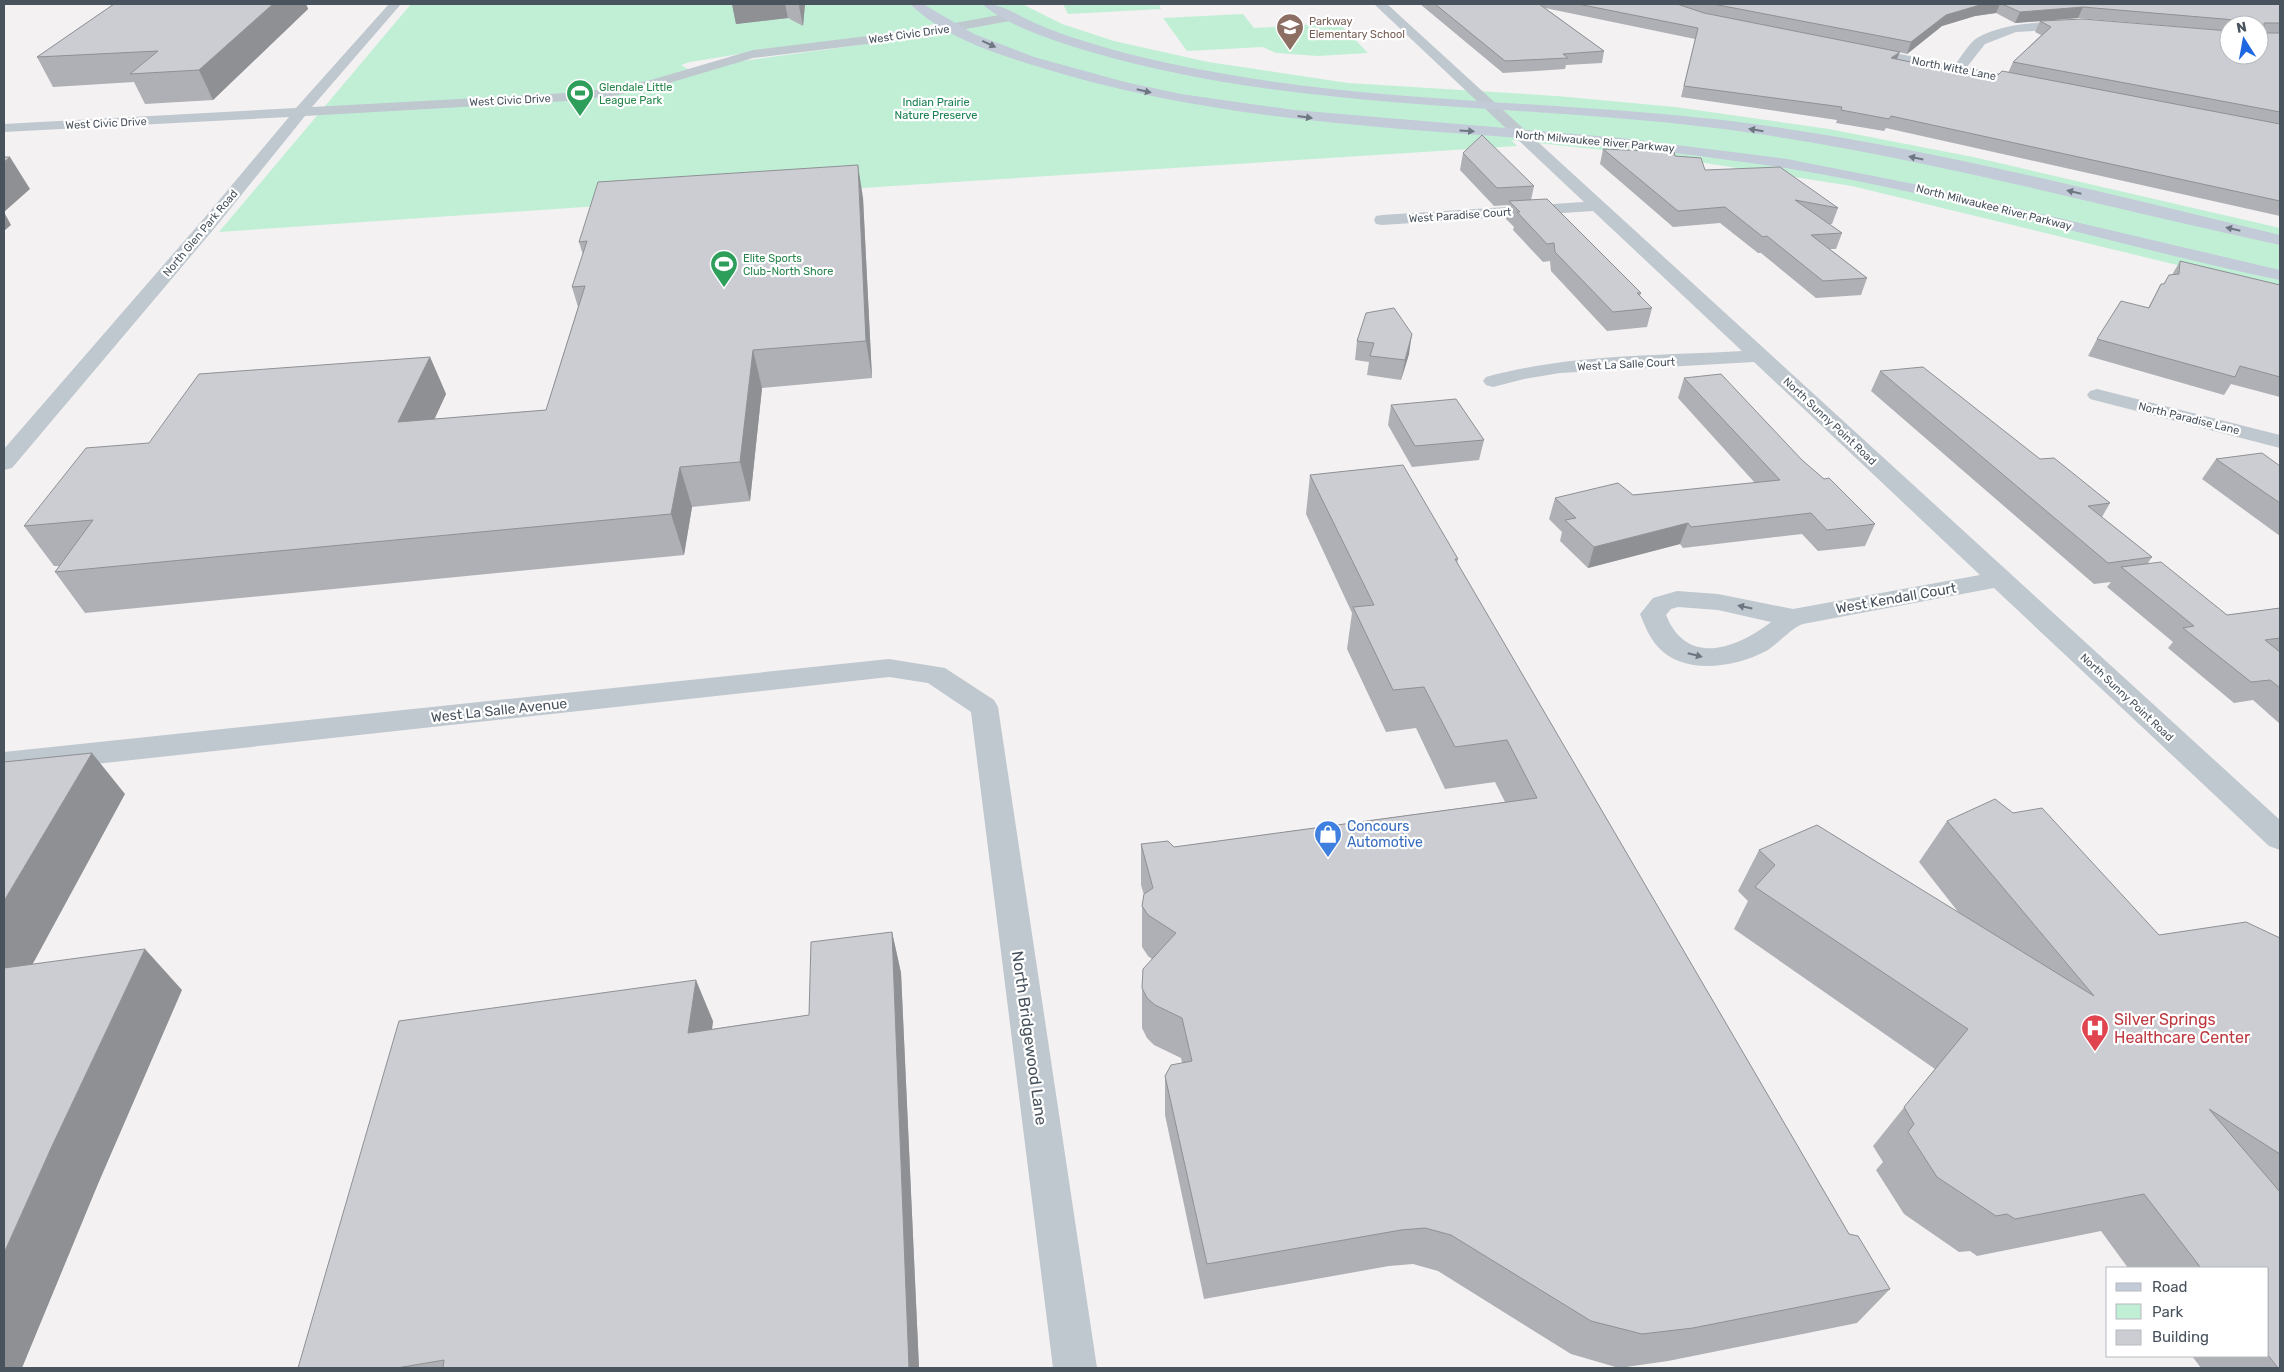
<svg xmlns="http://www.w3.org/2000/svg" width="2284" height="1372" viewBox="0 0 2284 1372" font-family="Rubik,sans-serif">
	<style>
		.green { fill: #c1efd6; fill-rule: evenodd }
		.lines { fill: none; stroke-linecap: round; stroke-linejoin: round }
		.street { fill: #bfc7cf; fill-rule: evenodd }
		.secondary { fill: #c2cbd7; fill-rule: evenodd }
		.wall { fill: #afb0b5; fill-rule: evenodd }
		.shaded-wall { fill: #8e9094 }
		.building { fill: #cbcdd3; stroke: #8e9094 }
		.oneway { fill: #6d7782 }
		.oneway2 { fill: #6c7680 }
		.labels { text-anchor: middle; stroke-width: 4.5; stroke-linejoin: round; paint-order: stroke }
		.far-education-label { font-size: 11px; fill: #785e54; stroke: #fff; text-anchor: start }
		.far-street-label { font-size: 11px; fill: #49535e; stroke: #fff }
		.far-leisure-label { font-size: 11px; fill: #27864d; stroke: #fff; text-anchor: start }
		.far-park-label { font-size: 11px; fill: #198053; stroke: #fff }
		.street-label { font-size: 14px; fill: #49535e; stroke: #fff }
		.shop-label { font-size: 14px; fill: #366cbe; stroke: #fff; text-anchor: start }
		.near-health-label { font-size: 16px; fill: #be3a42; stroke: #fff; text-anchor: start }
		.near-street-label { font-size: 16px; fill: #49535e; stroke: #fff }
	</style>
	<rect width="100%" height="100%" fill="#f3f1f1"/>
	<!-- green -->
	<path class="green" d="M411,4H1022L1062,24L1114,41L1208,62L1348,83L1557,96L1675,107L1829,129L1973,157L2280,228V290L1852,186L1667,157L1511,140L1517,146L892,186L219,232ZM933,24L947,33L735,62L696,74L681,65L690,62L783,47L910,32Z
		M1063,4H1159L1161,9L1068,14Z
		M1243,14L1254,28L1339,23L1368,53L1318,56L1276,53L1263,47L1187,51L1163,18Z"/>
	<g class="lines">
		<!-- street -->
		<path class="street" d="M389,4H401L312,107L567,93L613,88L651,80L753,50L916,30L1010,13L1016,17L1010,21L916,38L753,58L659,86L613,96L567,101L305,116L218,224L12,468L4,470V449L206,216L289,117L4,132V124L296,108Z
			M1374,4H1387L2280,820V850L2269,846L1994,588C1930,600 1866,612 1803,624C1792,627 1777,645 1766,651C1736,667 1684,676 1658,647C1649,637 1645,626 1640,614L1653,598L1677,591L1718,594L1793,609L1980,575L1754,362L1560,373L1524,379L1493,387L1486,385L1483,381L1486,377C1569,354 1657,356 1742,351L1593,211L1382,225L1376,224L1374,220L1376,216L1382,215L1584,202ZM1678,607L1718,610L1771,622C1736,649 1687,667 1666,615L1671,609Z
			M2076,21L2080,22L2082,25L2080,28L2016,32L1985,44L1967,67L2039,81L2041,84L2034,88L1860,54L1854,50L1860,46L1955,65C1961,57 1969,43 1977,38C2004,22 2046,22 2076,21Z
			M2097,389L2280,435V448L2090,399L2087,395L2090,391Z
			M889,659L945,668L994,700L998,707L1097,1368H1053L971,712L928,683L889,677L4,774V752Z"/>
		<!-- secondary -->
		<path class="secondary" d="M910,4H923L974,34L1034,57L1125,82L1181,94L1294,110L1621,138L1787,159L1914,184L2280,270V280C2117,246 1956,196 1791,169C1714,157 1637,148 1559,141C1383,127 1205,120 1036,66C993,53 943,36 910,4Z
			M982,4C1002,3 1019,16 1037,24C1053,31 1070,37 1087,42C1140,59 1195,69 1249,78C1414,104 1581,102 1746,123C1927,147 2104,193 2280,235V245C2104,207 1931,159 1752,133C1533,101 1306,115 1091,52C1058,42 1009,27 982,4Z"/>
	</g>
	<!-- wall -->
	<path class="wall" d="M114,4H306L308,9L213,100L145,104L134,82L53,87L37,57Z
		M732,4H805L803,26L788,18L736,24Z
		M1420,4H2280V216L1886,128L1884,131L1836,123L1837,120L1681,97L1695,39L1545,8L1604,51L1602,63L1566,65L1565,69L1503,73ZM1996,13L2015,23L2078,18L2229,31V25H2259L2229,55L2040,21L2035,32L2041,35L2013,62L2008,73L1994,79L1897,59L1899,52L1907,54L1942,26L1975,16Z
		M1603,149L1675,156L1705,170L1838,208L1832,224H1829L1842,233L1836,249H1830L1867,278L1861,295L1816,298L1761,253H1758L1720,223L1673,227L1600,164Z
		M1463,153L1534,186L1531,200L1641,293L1640,296L1652,308L1647,327L1607,331L1551,271L1550,261L1543,262L1513,230L1514,227L1506,219L1508,205L1494,206L1460,170Z
		M863,198L872,378L762,388L750,501L692,507L684,555L85,613L55,572L59,566H54L24,526L149,443L430,357L446,394L434,419L546,410L578,307L572,287L583,255L579,242Z
		M2180,261L2280,285V397L2231,384L2224,395L2088,356L2097,339L2148,308L2161,284H2163L2172,275Z
		M1366,313L1409,354L1401,380L1367,375L1369,362L1355,360L1357,341Z
		M1880,371L2040,459L2110,503L2102,517L2152,557L2148,563L2227,615L2280,608V724L2253,700L2234,703L2168,648L2173,642L2107,587L2111,582L2094,584L1871,391Z
		M1684,378L1802,460L1875,524L1865,546L1818,551L1802,534L1683,548L1680,544L1588,568L1560,541L1562,532L1549,519L1555,498L1633,495L1755,483L1678,398Z
		M1391,405L1484,440L1479,460L1412,467L1388,425Z
		M2216,459L2280,466V536L2202,479Z
		M1310,475L1458,559L1457,563L1849,1234L1890,1289L1857,1323L1668,1361L1619,1368L1571,1354L1438,1271L1413,1264L1389,1266L1204,1299L1165,1115V1076L1182,1063L1181,1058L1154,1045L1147,1038L1142,1028V988L1152,959L1148,956L1142,947V906L1144,895L1141,885V844L1174,847L1505,802L1495,782L1445,789L1416,728L1386,732L1347,649L1352,613L1306,514Z
		M1947,821L2159,935L2280,938V1368H2201L2192,1356H2268V1268H2128L2101,1231L1977,1256L1970,1251L1959,1252L1904,1214L1876,1170L1883,1162L1873,1146L1935,1069L1734,929L1748,901L1738,891L1759,850L1959,913L1919,862Z
		M892,932L901,973L919,1368H298L713,1021L712,1029L809,1015Z"/>
	<!-- shaded-wall -->
	<path class="shaded-wall" d="M273,4H306L308,9L213,100L199,70Z
		M732,4H785L788,18L736,24Z
		M800,4H805L803,26L799,6Z
		M1991,4H2000L1996,13L1975,16L1942,26L1907,54L1911,42L1946,15L1980,5Z
		M2083,7L2078,18L2015,23L2020,12Z
		M1900,52L1895,63L1891,58Z
		M10,157L30,189L4,212V162Z
		M858,165L863,198L872,378L866,341Z
		M4,212L11,225L4,231Z
		M1412,334L1409,354L1401,380L1405,360Z
		M753,350L762,388L750,501L740,462Z
		M430,357L446,394L415,462L398,422Z
		M680,467L692,507L684,555L671,514Z
		M1688,523L1680,544L1588,568L1594,547Z
		M92,753L125,794L5,1015L4,1014V901Z
		M892,932L901,973L919,1368H909Z
		M145,949L182,990L98,1184L22,1368H4V1253L52,1146Z
		M696,980L713,1021L706,1073L688,1033Z"/>
	<!-- building -->
	<path class="building" d="M114,4H273L199,70L130,74L158,51L37,57Z
		M1435,4H1539L1604,51L1563,54L1568,58L1505,61Z
		M1578,4H1677L1704,13L1900,52L1891,58L1994,79L2002,71L2280,124V201L1891,116L1889,119L1841,110L1842,107L1684,86L1698,28Z
		M1713,4H1991L1980,5L1946,15L1911,42Z
		M2002,4H2280V23H2264V33H2280V112L2013,62L2051,27L2040,21L2083,19L2229,31V55H2259V25H2236L2235,20L2083,7L2020,12Z
		M1482,135L1534,186L1497,188L1463,153Z
		M1603,149L1674,152L1675,156L1701,158L1705,170L1780,167L1838,208L1795,200L1842,233L1811,235L1867,278L1823,281L1767,236L1763,237L1725,207L1678,211Z
		M4,157H10L4,162Z
		M858,165L866,341L753,350L740,462L680,467L671,514L55,572L93,520L24,526L86,448L149,443L199,374L430,357L398,422L546,410L585,286L572,287L587,241L579,242L598,182Z
		M1547,199L1641,293H1637L1652,308L1613,312L1555,252L1554,243L1547,244L1517,212H1520L1509,201Z
		M2180,261L2280,285V377L2240,366L2235,377L2097,339L2121,301L2149,308L2161,284H2164L2169,275L2179,274Z
		M1394,308L1412,334L1405,360L1370,356L1374,343L1357,341L1366,313Z
		M1923,367L2040,459L2054,458L2110,503L2088,506L2152,557L2108,563L1880,371Z
		M1721,374L1802,460L1824,479L1829,478L1875,524L1827,530L1811,513L1691,527L1688,523L1594,547L1565,520L1576,518L1555,498L1618,483L1633,495L1780,480L1684,378Z
		M1456,399L1484,440L1415,446L1391,405Z
		M2262,453L2280,466V503L2216,459Z
		M1403,465L1458,559H1455L1849,1234L1858,1236L1890,1289L1693,1328L1642,1334L1591,1321L1451,1235L1425,1228L1401,1230L1207,1264L1165,1076L1171,1065L1192,1061L1182,1018L1155,1005L1147,998L1142,988L1143,969L1176,933L1148,915L1142,906L1144,894L1153,888L1141,844L1168,841L1174,847L1537,798L1507,740L1455,747L1424,687L1393,690L1353,607L1374,605L1310,475Z
		M2161,562L2227,615L2280,608V638L2265,640L2280,652V688L2270,680L2251,682L2183,628L2194,626L2121,567Z
		M92,753L4,901V762Z
		M1995,799L2013,813L2042,808L2159,935L2246,922L2280,938V1154L2209,1109L2280,1192V1368H2278L2268,1355V1268H2201L2144,1194L2015,1219L2007,1214L1996,1216L1937,1177L1908,1132L1914,1124L1904,1107L1968,1029L1755,887L1775,865L1759,850L1817,825L2094,996L1947,821Z
		M892,932L909,1368H443L444,1360L397,1368H298L399,1021L696,980L688,1033L809,1015L811,942Z
		M145,949L52,1146L4,1253V968Z"/>
	<!-- one-way arrows -->
	<defs><path id="oneway-solid" d="M-6-.8H1V-3.2L6.5 0L1 3.2V.8H-6Z" transform="scale(1.25)"/></defs>
	<g class="oneway">
		<use href="#oneway-solid" transform="translate(989 44) rotate(25)"/>
		<use href="#oneway-solid" transform="translate(1144 91) rotate(13)"/>
		<use href="#oneway-solid" transform="translate(1305 117) rotate(8)"/>
		<use href="#oneway-solid" transform="translate(1756 130) rotate(-171)"/>
		<use href="#oneway-solid" transform="translate(1467 131) rotate(4)"/>
		<use href="#oneway-solid" transform="translate(1916 158) rotate(-168)"/>
		<use href="#oneway-solid" transform="translate(2074 192) rotate(-167)"/>
		<use href="#oneway-solid" transform="translate(2233 229) rotate(-167)"/>
	</g>
	<g class="oneway2">
		<use href="#oneway-solid" transform="translate(1745 607) rotate(-168)"/>
		<use href="#oneway-solid" transform="translate(1695 655) rotate(14)"/>
	</g>
	<!-- icons -->
	<defs>
		<g id="school-pin" transform="scale(1.4375)"><path d="M0 17L-7.5 6A9.5 9.5 0 1 1 7.5 6Z" fill="#8d6e63" stroke="#fff"/><path d="M0-5L7-2L0 1L-7-2ZM-4 1L0 2.5L4 1V4Q0 6-4 4Z" fill="#fff"/></g>
		<g id="stadium-pin" transform="scale(1.4375)"><path d="M0 17L-7.5 6A9.5 9.5 0 1 1 7.5 6Z" fill="#2e9e5b" stroke="#fff"/><path d="M0-5a6.5 5 0 1 0 0 10a6.5 5 0 1 0 0-10ZM-3.5-1.8h7v3.6h-7Z" fill="#fff"/></g>
		<g id="shop-pin" transform="scale(1.4375)"><path d="M0 17L-7.5 6A9.5 9.5 0 1 1 7.5 6Z" fill="#3f7fe0" stroke="#fff"/><path d="M-5-2.5h2.3a2.7 3.5 0 0 1 5.4 0H5L5.5 6h-11ZM-1.5-2.5h3a1.5 2.3 0 0 0-3 0Z" fill="#fff"/></g>
		<g id="hospital-pin" transform="scale(1.4375)"><path d="M0 17L-7.5 6A9.5 9.5 0 1 1 7.5 6Z" fill="#e0444e" stroke="#fff"/><path d="M-5-5h3v3.5h4V-5h3V5h-3V1.5h-4V5h-3Z" fill="#fff"/></g>
	</defs>
	<g fill-rule="evenodd">
		<use href="#school-pin" x="1290" y="27"/>
		<use href="#stadium-pin" x="580" y="93"/>
		<use href="#stadium-pin" x="724" y="264"/>
		<use href="#shop-pin" x="1328" y="834"/>
		<use href="#hospital-pin" x="2095" y="1028"/>
	</g>
	<g class="labels">
		<!-- far-education labels -->
		<g class="far-education-label">
			<text x="1309" y="25">Parkway<tspan x="1309" dy="13">Elementary School</tspan></text>
		</g>
		<!-- far-street labels -->
		<g class="far-street-label">
			<text transform="translate(909 34) rotate(-8)" y="4">West Civic Drive</text>
			<text transform="translate(1954 68) rotate(11)" y="4">North Witte Lane</text>
			<text transform="translate(510 100) rotate(-3)" y="4">West Civic Drive</text>
			<text transform="translate(106 123) rotate(-3)" y="4">West Civic Drive</text>
			<text transform="translate(1595 141) rotate(5)" y="4">North Milwaukee River Parkway</text>
			<text transform="translate(1994 207) rotate(14)" y="4">North Milwaukee River Parkway</text>
			<text transform="translate(1460 215) rotate(-4)" y="4">West Paradise Court</text>
			<text transform="translate(200 233) rotate(-50)" y="4">North Glen Park Road</text>
			<text transform="translate(1626 364) rotate(-3)" y="4">West La Salle Court</text>
			<text transform="translate(2189 418) rotate(14)" y="4">North Paradise Lane</text>
			<text transform="translate(1830 421) rotate(43)" y="4">North Sunny Point Road</text>
			<text transform="translate(2127 697) rotate(43)" y="4">North Sunny Point Road</text>
		</g>
		<!-- far-leisure labels -->
		<g class="far-leisure-label">
			<text x="599" y="91">Glendale Little<tspan x="599" dy="13">League Park</tspan></text>
			<text x="743" y="262">Elite Sports<tspan x="743" dy="13">Club-North Shore</tspan></text>
		</g>
		<!-- far-park labels -->
		<g class="far-park-label">
			<text x="936" y="106">Indian Prairie<tspan x="936" dy="13">Nature Preserve</tspan></text>
		</g>
		<!-- street labels -->
		<g class="street-label">
			<text transform="translate(1896 598) rotate(-10)" y="5">West Kendall Court</text>
			<text transform="translate(499 710) rotate(-6)" y="5">West La Salle Avenue</text>
		</g>
		<!-- shop labels -->
		<g class="shop-label">
			<text x="1347" y="831">Concours<tspan x="1347" dy="16">Automotive</tspan></text>
		</g>
		<!-- near-health labels -->
		<g class="near-health-label">
			<text x="2114" y="1025">Silver Springs<tspan x="2114" dy="18">Healthcare Center</tspan></text>
		</g>
		<!-- near-street labels -->
		<g class="near-street-label">
			<text transform="translate(1030 1038) rotate(82)" y="6">North Bridgewood Lane</text>
		</g>
	</g>
	<!-- border -->
	<rect width="2284" height="1372" fill="none" stroke="#49535e" stroke-width="10"/>
	<!-- legend -->
	<rect x="2106" y="1267" width="162" height="90" fill="#ffffff" stroke="#b6babf"/>
	<rect x="2116" y="1283" width="25" height="8" fill="#c2cbd7" stroke="#b6babf"/>
	<text x="2152" y="1292" font-size="15" fill="#49535e">Road</text>
	<rect x="2116" y="1304" width="25" height="15" fill="#c1efd6" stroke="#b6babf"/>
	<text x="2152" y="1317" font-size="15" fill="#49535e">Park</text>
	<rect x="2116" y="1330" width="25" height="15" fill="#cbcdd3" stroke="#b6babf"/>
	<text x="2152" y="1342" font-size="15" fill="#49535e">Building</text>
	<!-- north arrow -->
	<g transform="translate(2244 40) rotate(349)"><circle r="24" fill="#ffffff" stroke="#b6babf"/>
	<path d="M0-4L9 19L0 12L-9 19Z" fill="#1d67e2"/>
	<text y="-8" font-size="14" font-weight="bold" text-anchor="middle" fill="#49535e">N</text>
	</g>
</svg>
